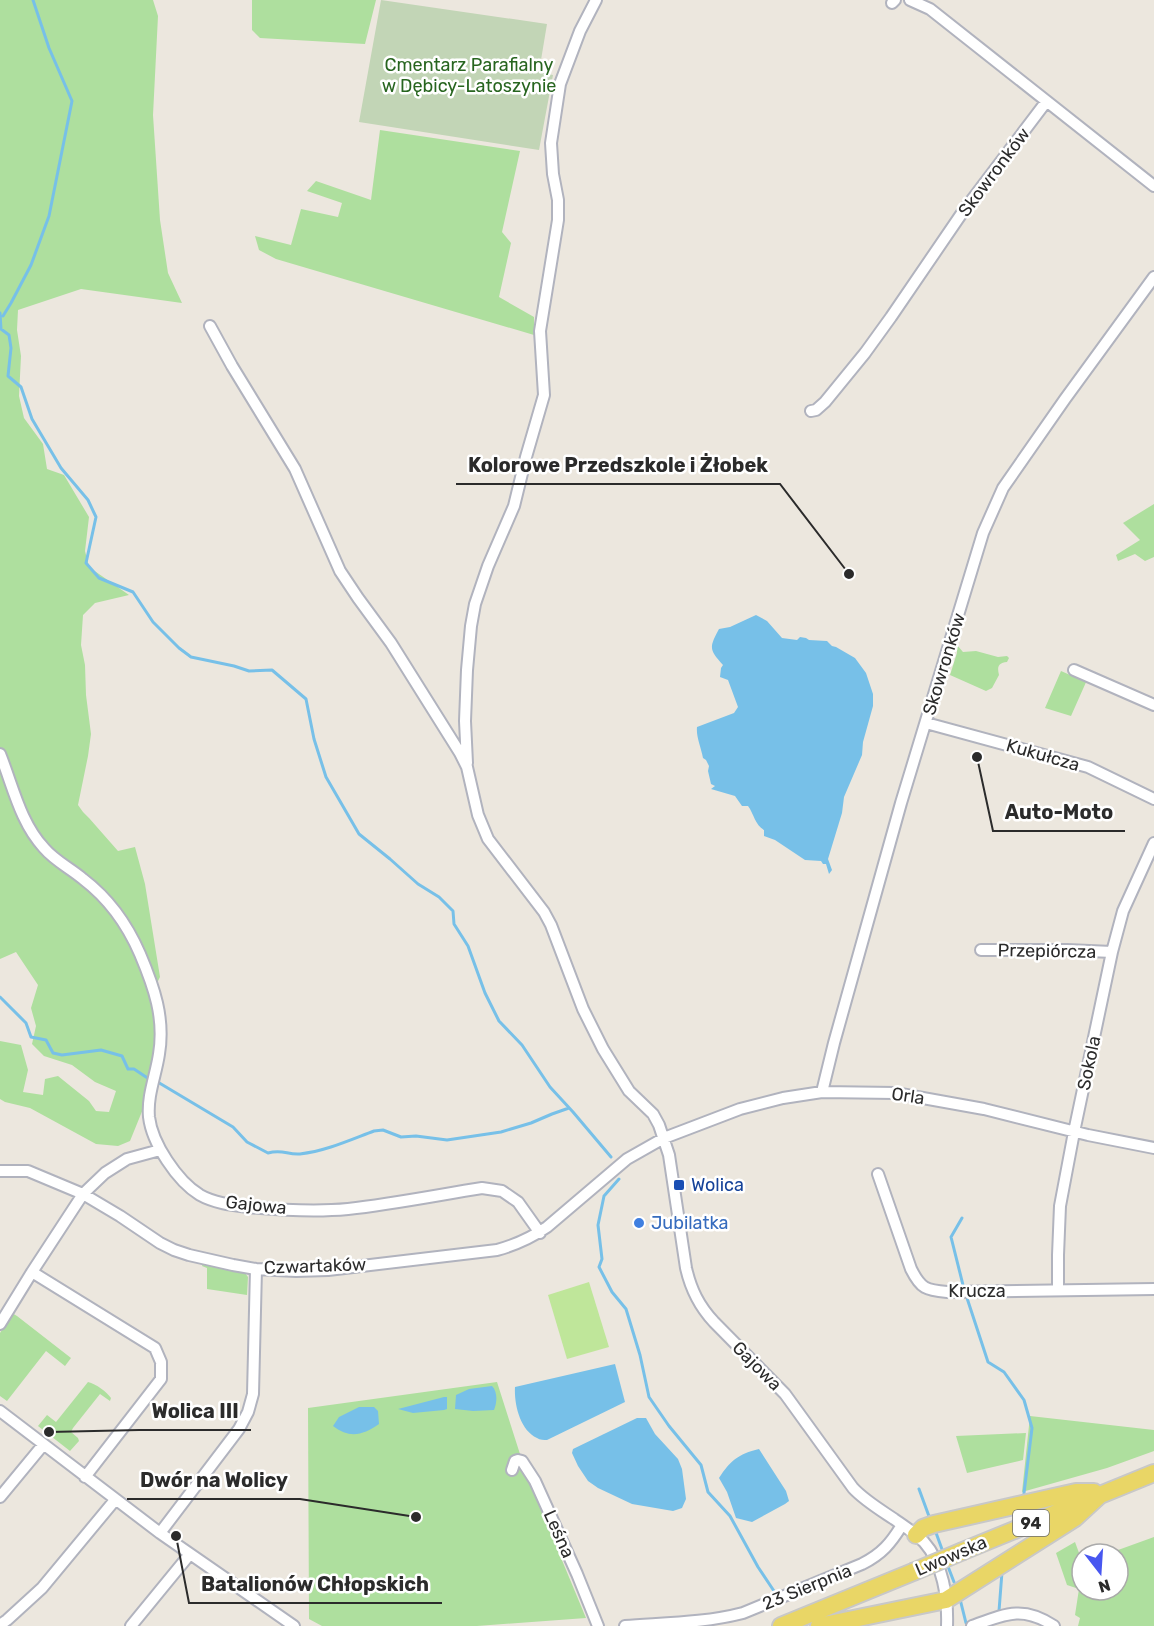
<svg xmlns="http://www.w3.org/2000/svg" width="1154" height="1626" viewBox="0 0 1154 1626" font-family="Rubik,sans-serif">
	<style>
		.green { fill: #aedf9e }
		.cemetery { fill: #c2d5b6 }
		.pitch { fill: #bfe69a }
		.water { fill: #77c0e8 }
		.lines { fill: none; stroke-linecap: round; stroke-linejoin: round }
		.stream { stroke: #77c0e8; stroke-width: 3 }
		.minor-casing { stroke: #b1b3be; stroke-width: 14 }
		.primary-casing { stroke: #c8c8c8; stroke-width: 20 }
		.minor { stroke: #fff; stroke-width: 10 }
		.primary { stroke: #e9d666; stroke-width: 16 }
		.primary-bridge-casing { stroke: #c8c8c8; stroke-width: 20; stroke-linecap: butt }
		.primary-bridge { stroke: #e9d666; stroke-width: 16 }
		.transit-dot { fill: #1a4fb4; stroke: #fff; stroke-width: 2 }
		.shop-dot { fill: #3f7fe0; stroke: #fff; stroke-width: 2 }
		.labels { text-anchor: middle; stroke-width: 5; stroke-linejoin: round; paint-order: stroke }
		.shield { fill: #fff; stroke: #6b6b6b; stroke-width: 1.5 }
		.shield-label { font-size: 16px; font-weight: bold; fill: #2b2b2b }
		.park-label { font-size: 18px; fill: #27651f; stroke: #fff }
		.street-label { font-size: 18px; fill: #2b2b2b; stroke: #fff }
		.transit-label { font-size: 18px; fill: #164399; stroke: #fff; text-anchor: start }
		.shop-label { font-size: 18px; fill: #366cbe; stroke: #fff; text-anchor: start }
		.leader { fill: none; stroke: #2b2b2b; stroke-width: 2 }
		.callout-dot { fill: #2b2b2b; stroke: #fff; stroke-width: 2 }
		.callout-label { font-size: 20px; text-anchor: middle; font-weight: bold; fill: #2b2b2b; stroke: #fff; stroke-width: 5; stroke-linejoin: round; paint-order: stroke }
	</style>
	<rect width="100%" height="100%" fill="#ece7de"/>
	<!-- green -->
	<path class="green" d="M0,0H153L158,16L153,115L160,220L168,273L182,303L81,289L18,310L17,330L21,356L19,396L24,418L43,444L47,469L64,475L89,517L85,551L89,567L129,595L95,603L83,615L81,645L85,665L86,695L91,734L88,756L78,805L83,812L89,818L118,851L135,847L145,884L160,977L152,993L157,1011L155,1049L143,1109L130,1141L118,1146L96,1144L30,1108L5,1102L0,1099V1041L21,1045L28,1070L23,1092L43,1095L45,1079L58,1076L89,1101L96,1111L109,1112L116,1091L95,1082L72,1065L44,1056L32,1044L36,1026L31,1008L38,985L16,952L0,959Z
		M252,0H376L365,44L260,38L252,30Z
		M380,130L520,151L502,232L511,243L499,297L534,317V335L276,259L259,250L255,236L291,245L301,209L338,217L342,203L307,191L316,181L371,200Z
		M1154,504V557L1145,561L1135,554L1118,561L1116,555L1140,540L1123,523Z
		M957,645L963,652L976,651L998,657L1007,656L1009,658L1007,662C998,663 997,667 999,675L992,688L986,691L950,675L957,653Z
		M1061,671L1077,678L1079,677L1087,680L1071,716L1045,708Z
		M203,1263L245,1273L248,1277L247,1295L207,1289V1268L202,1266Z
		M12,1313L17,1316L71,1358L65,1366L46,1351L7,1401L0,1396V1333Z
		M88,1382C96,1384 107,1392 111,1398L110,1401L100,1394L73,1428L71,1432L78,1438L79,1441L70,1451L38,1426L47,1415L56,1422Z
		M497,1382L527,1476L586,1618L477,1626H322L309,1619L308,1408Z
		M1030,1416L1154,1430V1451L1107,1468L1022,1492Z
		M1026,1433L1023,1460L967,1473L956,1436Z
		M1154,1537V1626H1078L1080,1618L1075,1615L1079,1589L1067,1585L1056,1553L1075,1542L1082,1561V1590H1118V1554H1107Z"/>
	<!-- cemetery -->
	<path class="cemetery" d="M381,0L547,24L539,72L553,75L539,150L359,122Z"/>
	<!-- pitch -->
	<path class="pitch" d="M589,1282L609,1347L567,1359L548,1295Z"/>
	<!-- water -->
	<path class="water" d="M756,615L767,621L782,638L797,640L800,637L806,638L809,640L827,641L832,646L836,647L855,658L866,673L873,694V706L863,742L862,755L844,797L842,813L828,859L832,870L829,874L826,864H823L821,861L805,860L775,840L764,836V830C755,825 754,814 748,806H742L735,796L711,789L715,786L711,784L708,771L709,766L706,760L703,758C701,747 696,737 697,727L734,713L738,707L728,680L720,677L721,668L723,665C709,649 709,648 719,629L730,627Z
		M615,1364L625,1402L547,1440C544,1440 540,1440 537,1438C520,1430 514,1404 515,1387Z
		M492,1386C498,1392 497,1403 494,1410L473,1411L455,1409L456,1395L469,1389Z
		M444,1397H447V1409L444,1410L413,1413L398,1409Z
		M359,1407H374L378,1411L379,1424C363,1435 350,1439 333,1426L339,1417Z
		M637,1418H646L655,1434L678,1459L682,1469L686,1499L682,1508L673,1511L632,1504L598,1488L588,1481L578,1466L572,1453L573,1449Z
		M759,1449L786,1491L789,1501L785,1504L752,1522L736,1518L727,1492L719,1478C730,1461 738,1454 759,1449Z"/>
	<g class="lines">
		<!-- stream -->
		<path class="stream" d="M0,313L1,329L9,335L11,348L8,376L21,387L32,419L61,468L88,500L96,517L86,563L99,578L133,592L153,622L179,648L191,657L234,666L249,671L272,670L306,699L314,739L326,777L359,834L390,859L418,884L439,897L453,911L454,924L468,946L485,993L499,1021L522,1045L550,1087L573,1112L611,1157
			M3,316L11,303L31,265L49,216L72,101L49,48L33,0
			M0,997L26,1023L31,1037L46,1040L53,1053L62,1055L101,1050L122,1056L128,1069H134L149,1079
			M156,1081L233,1127L247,1142L268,1153C283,1149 287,1155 300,1154C326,1151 350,1140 374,1131L383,1130L401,1137L416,1136L447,1140L501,1132L531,1123L552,1114L569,1108
			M619,1179L604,1196L598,1225L602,1259L599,1267L612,1292L626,1309L640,1355L649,1397L669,1426L701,1465L708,1492L730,1516L758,1567L774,1591
			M962,1218L951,1237L964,1289
			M966,1295L988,1362L1004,1372L1024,1400L1032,1428L1024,1493
			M919,1489L930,1519
			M935,1530L943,1552
			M947,1564L954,1582
			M960,1599L966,1623
			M999,1611L1002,1572"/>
		<!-- minor casing -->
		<g class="minor-casing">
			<path id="minor" d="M910,0L930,9L1154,186
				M892,3L895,0
				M210,326L232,366L295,469L340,571L358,598L391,643L460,753L467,767L478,815L488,839L544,912L551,925L583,1009L603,1049L629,1091L653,1114L659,1125L669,1155L686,1268C691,1290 699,1306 714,1322L785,1394L853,1488C864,1500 879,1509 894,1519C904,1526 915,1533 924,1542C943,1563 948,1598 947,1626
				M811,411L816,410L825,402L865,353L891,317L962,213L1046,102
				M1074,670L1154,705
				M926,723L1088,767L1154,799
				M0,754C13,786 20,822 44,848C55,861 70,868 83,879C108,898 127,924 140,954C154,987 165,1018 159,1054C156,1075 147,1095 149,1117C152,1143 177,1181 200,1195C214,1203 232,1205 248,1207C280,1210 316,1212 348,1209C393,1204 438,1195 482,1188L502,1191L518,1202L540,1233
				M467,763L465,721L467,670L471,626L475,604L488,566L514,506L526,457L544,395L540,331L558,220V200L553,174L551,143L560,84L580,31L596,0
				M981,950H1067L1112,952
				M822,1092L834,1043L901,803L983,533L1003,488L1065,399L1154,277
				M0,1171H28L83,1194L120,1216L160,1243L174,1250L189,1255L233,1265L256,1269L296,1271L328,1270L497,1250C515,1245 531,1238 547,1227L627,1159L664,1138L740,1109L783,1098L822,1092L895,1093L984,1109L1088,1135L1154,1148
				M878,1174L911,1269C921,1289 926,1290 947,1292L1154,1289
				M32,1272L155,1348L161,1362V1379L85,1477
				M1058,1290V1255L1060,1206L1074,1132L1112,952L1123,911L1154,843
				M0,1324L32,1272L83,1194L105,1173L127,1159L160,1150
				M0,1411L160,1533L294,1626
				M512,1470L515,1461L518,1460L522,1461L535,1481L577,1574L598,1626
				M0,1497L43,1445
				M160,1533L239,1429L248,1412L253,1394L256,1269
				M0,1625L7,1620L42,1588L115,1500
				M131,1626L190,1554
				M625,1626C664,1623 705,1623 743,1613L862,1564C882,1554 891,1543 902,1525
				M972,1626C1005,1614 1023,1605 1054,1626"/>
		</g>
		<!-- primary casing -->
		<g class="primary-casing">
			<path id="primary" d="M916,1535L923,1528L934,1524L1076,1492H1094
				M963,1551L1154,1473
				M781,1626L913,1572
				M819,1626L946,1600L1075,1518L1100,1495"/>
		</g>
		<!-- minor -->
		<use href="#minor" class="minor"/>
		<!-- primary -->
		<use href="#primary" class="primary"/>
		<!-- primary-bridge casing -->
		<g class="primary-bridge-casing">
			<path id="primary-bridge" d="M913,1572L963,1551"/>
		</g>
		<!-- primary-bridge -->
		<use href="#primary-bridge" class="primary-bridge"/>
	</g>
	<!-- markers -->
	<rect class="transit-dot" x="673" y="1179" width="12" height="12" rx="3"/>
	<circle class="shop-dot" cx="639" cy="1223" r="6"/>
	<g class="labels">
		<!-- shield labels -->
		<rect class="shield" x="1013" y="1510" width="36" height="26" rx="4.5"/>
		<g class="shield-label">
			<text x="1031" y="1529">94</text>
		</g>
		<!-- park labels -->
		<g class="park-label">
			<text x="469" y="71">Cmentarz Parafialny<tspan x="469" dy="21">w Dębicy-Latoszynie</tspan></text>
		</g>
		<!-- street labels -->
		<g class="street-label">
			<text transform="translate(994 172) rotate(-53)" y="6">Skowronków</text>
			<text transform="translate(944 664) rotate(-73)" y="6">Skowronków</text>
			<text transform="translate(1043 755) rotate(16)" y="6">Kukułcza</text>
			<text transform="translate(1047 951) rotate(1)" y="6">Przepiórcza</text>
			<text transform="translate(1089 1063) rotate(-78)" y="6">Sokola</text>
			<text transform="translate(908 1096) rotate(8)" y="6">Orla</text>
			<text transform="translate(256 1205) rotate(6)" y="6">Gajowa</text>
			<text transform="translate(315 1266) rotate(-2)" y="6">Czwartaków</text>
			<text x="977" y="1297">Krucza</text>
			<text transform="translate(757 1366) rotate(45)" y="6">Gajowa</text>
			<text transform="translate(559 1534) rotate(66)" y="6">Leśna</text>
			<text transform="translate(951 1556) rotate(-23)" y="6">Lwowska</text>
			<text transform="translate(807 1587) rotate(-22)" y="6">23 Sierpnia</text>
		</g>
		<!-- transit labels -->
		<g class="transit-label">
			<text x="691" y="1191">Wolica</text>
		</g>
		<!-- shop labels -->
		<g class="shop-label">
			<text x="651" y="1229">Jubilatka</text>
		</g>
	</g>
	<!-- callouts -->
	<path class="leader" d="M849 574L780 484H456M977 757L993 831H1125M49 1432L139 1430H251M416 1517L300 1499H127M176 1536L189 1603H442"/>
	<g class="callout-dot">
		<circle cx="849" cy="574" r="6"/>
		<circle cx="977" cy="757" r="6"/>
		<circle cx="49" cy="1432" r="6"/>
		<circle cx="416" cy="1517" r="6"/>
		<circle cx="176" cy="1536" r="6"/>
	</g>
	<g class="callout-label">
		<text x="618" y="472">Kolorowe Przedszkole i Żłobek</text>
		<text x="1059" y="819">Auto-Moto</text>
		<text x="195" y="1418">Wolica III</text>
		<text x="214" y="1487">Dwór na Wolicy</text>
		<text x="315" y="1591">Batalionów Chłopskich</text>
	</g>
	<!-- north arrow -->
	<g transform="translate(1100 1572) rotate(163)"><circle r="28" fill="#ffffff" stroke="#aaaaaa" stroke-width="1.5"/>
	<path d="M0-4.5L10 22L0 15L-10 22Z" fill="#4857f0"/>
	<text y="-9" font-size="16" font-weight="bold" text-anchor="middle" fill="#2b2b2b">N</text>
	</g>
</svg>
